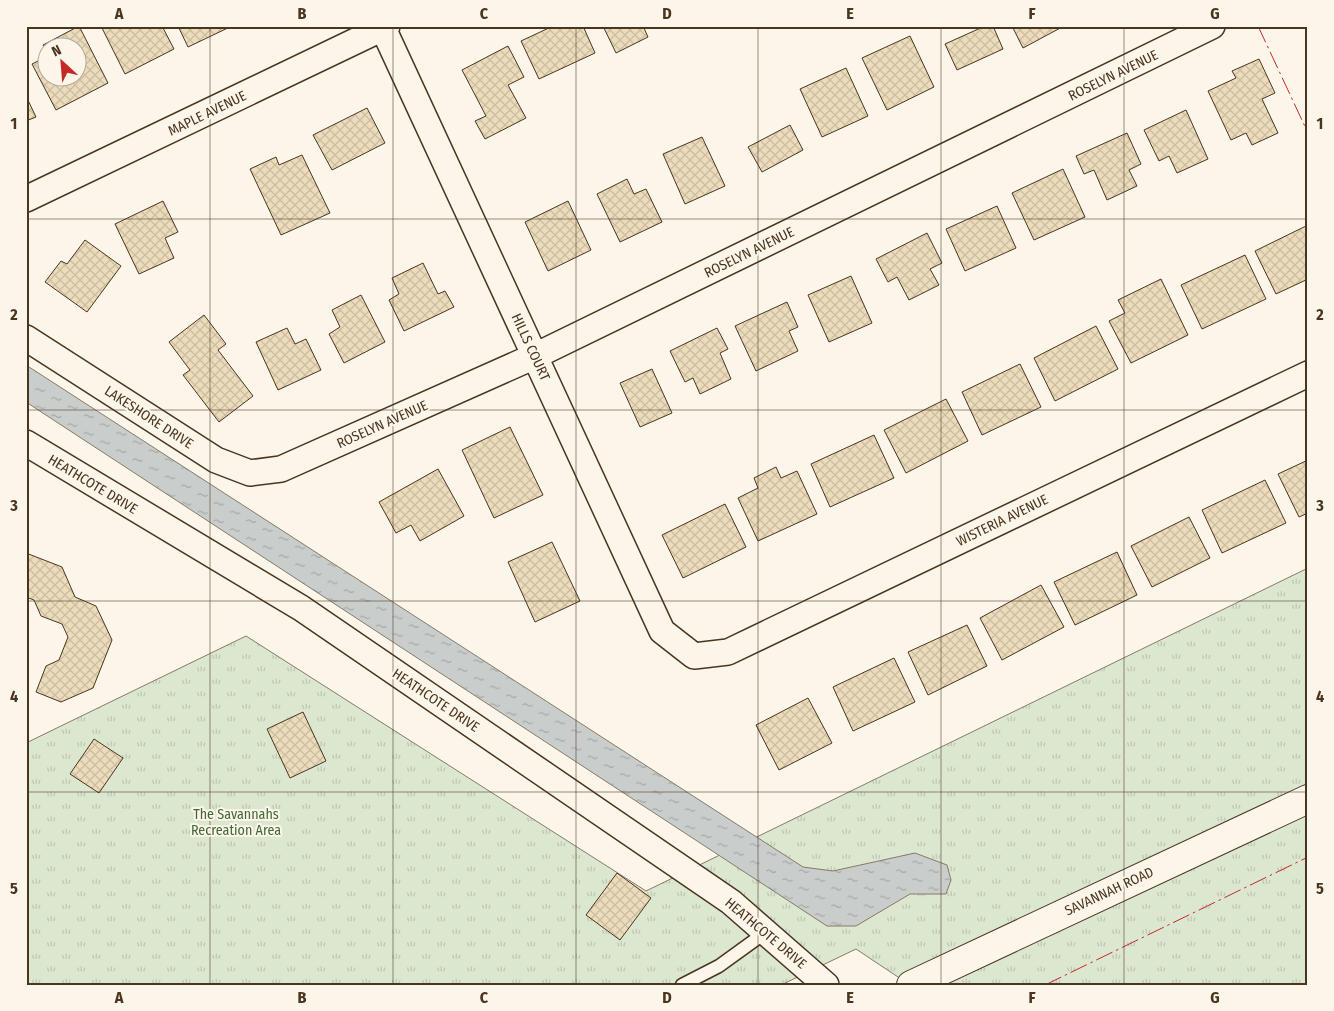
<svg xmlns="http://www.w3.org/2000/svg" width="1334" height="1011" viewBox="0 0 1334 1011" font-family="'Fira Sans Condensed',sans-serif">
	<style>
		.park { fill: url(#park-tufts); stroke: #887966 }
		.water { fill: url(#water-ripples); stroke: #887966 }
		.building { fill: url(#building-cross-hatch); stroke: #4a3520 }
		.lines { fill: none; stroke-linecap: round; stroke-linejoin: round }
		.lane-casing { stroke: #4a3520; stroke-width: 15 }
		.street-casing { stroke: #4a3520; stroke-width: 28 }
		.secondary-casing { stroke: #4a3520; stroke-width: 30 }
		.lane { stroke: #fbf6e9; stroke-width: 12 }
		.street { stroke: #fbf6e9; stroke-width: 25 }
		.secondary { stroke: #fbf6e9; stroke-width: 28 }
		.power { stroke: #c62828; stroke-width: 1; stroke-dasharray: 18 4 2.5 4; stroke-linecap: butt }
		.grid { fill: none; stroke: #4a3520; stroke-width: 1; stroke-opacity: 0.55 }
		.labels { text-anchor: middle; stroke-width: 4; stroke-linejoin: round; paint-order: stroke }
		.street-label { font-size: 14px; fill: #4a3520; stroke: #fbf6e9 }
		.park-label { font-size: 14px; fill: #436837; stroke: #fbf6e9 }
		.neatline { fill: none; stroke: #4a3520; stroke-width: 2 }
		.grid-label { font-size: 16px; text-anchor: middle; font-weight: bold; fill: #4a3520 }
	</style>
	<defs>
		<pattern id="park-tufts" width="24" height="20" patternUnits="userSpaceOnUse" patternTransform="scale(1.25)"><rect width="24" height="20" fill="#dce7d0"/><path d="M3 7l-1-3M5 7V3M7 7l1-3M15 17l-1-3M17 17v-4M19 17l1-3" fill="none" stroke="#bec7b2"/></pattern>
		<pattern id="water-ripples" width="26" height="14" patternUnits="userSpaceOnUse" patternTransform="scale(1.25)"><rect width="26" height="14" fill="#c9cecd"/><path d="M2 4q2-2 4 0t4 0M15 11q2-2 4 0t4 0" fill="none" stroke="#a5a8a6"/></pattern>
		<pattern id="building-cross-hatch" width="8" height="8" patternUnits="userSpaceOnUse" patternTransform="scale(1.25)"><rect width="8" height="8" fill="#ecdcbc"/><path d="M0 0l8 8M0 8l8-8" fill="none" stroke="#ccbda1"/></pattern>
	</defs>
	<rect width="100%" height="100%" fill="#fbf6e9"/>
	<!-- park -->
	<path class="park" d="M1308,568V985H910L856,949L781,985H26V743L246,636L646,891Z"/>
	<!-- water -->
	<path class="water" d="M26,365L803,867L833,871L915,853L947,865L951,880L946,894H910L856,926H827L26,402Z"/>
	<!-- building -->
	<path class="building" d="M79,26L108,83L56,110L32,64L48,56V78H78V48H48V53L43,45Z
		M101,26H162L174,49L125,74Z
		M178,26H232L188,47Z
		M553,26H583L595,53L539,79L521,41Z
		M603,26H643L648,37L616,53Z
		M985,26H993L1003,49L957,70L945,44Z
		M1012,26H1064L1023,48Z
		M910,36L934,87L887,110L862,58Z
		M508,46L524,77L508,85L526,118L485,139L475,121L486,116L462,70Z
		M1259,59L1275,93L1262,99L1278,133L1252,145L1246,133L1231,140L1208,91L1236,78L1232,71Z
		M846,68L868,116L822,137L800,89Z
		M26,96L36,117L26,121Z
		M367,108L385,143L332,170L313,135Z
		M1186,110L1208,159L1177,173L1169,156L1159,161L1144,130Z
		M790,125L803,150L762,172L748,147Z
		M1127,133L1141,164L1129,170L1137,186L1107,200L1094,170L1084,174L1076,156Z
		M702,137L725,186L685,204L663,154Z
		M302,155L330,213L281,235L250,169L276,157L279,165Z
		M1063,169L1085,217L1034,240L1012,193Z
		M627,179L634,194L646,189L662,222L620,242L597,194Z
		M163,201L178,232L165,238L174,258L139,274L115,224Z
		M568,201L591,250L548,271L525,222Z
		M997,206L1016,248L965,271L946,229Z
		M1308,225V279L1276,294L1255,251Z
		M927,233L942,263L930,269L939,285L909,300L897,277L888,282L876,259Z
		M85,240L121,266L87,312L45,282L61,261L67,264Z
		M1245,255L1266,299L1202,329L1181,285Z
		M423,263L438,294L445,291L454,307L404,331L389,300L399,294L392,278Z
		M851,276L872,323L829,342L808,295Z
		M1161,279L1188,335L1131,363L1109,321L1125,313L1118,300Z
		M361,295L385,342L344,363L329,334L340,327L332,310Z
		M787,302L798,327L789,331L798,351L756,371L735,326Z
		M204,315L226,344L218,350L253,396L219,422L183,375L190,370L169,342Z
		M1096,326L1118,369L1055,401L1034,358Z
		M287,328L295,344L306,339L321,370L278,390L256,342Z
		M717,328L728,349L720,353L731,379L700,394L693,378L685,382L670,351Z
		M1020,364L1041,407L982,435L962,392Z
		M652,369L672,413L640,427L620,383Z
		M946,399L968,441L906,473L884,430Z
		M510,427L543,495L494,518L462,450Z
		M874,435L894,478L830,507L811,464Z
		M1308,460V513L1299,517L1278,474Z
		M776,467L781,478L797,471L817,514L758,541L738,498L758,488L754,478Z
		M438,469L464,516L420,541L411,525L396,533L379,502Z
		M1265,480L1286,523L1222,553L1202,510Z
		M725,504L746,547L683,578L662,535Z
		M1189,517L1210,558L1152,587L1131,546Z
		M552,542L580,601L535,622L508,562Z
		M1117,552L1137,595L1075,625L1054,582Z
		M26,553L62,567L75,597L96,606L112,640L93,688L61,702L36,692L46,666L59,660L68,637L62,624L41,616L34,600L26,597Z
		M1041,585L1064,627L1002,660L980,618Z
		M967,625L987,666L928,695L908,652Z
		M894,658L915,702L853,731L833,687Z
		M808,698L832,743L779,770L756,725Z
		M303,712L326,761L290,778L267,729Z
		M94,739L123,758L99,793L70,774Z
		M617,873L651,898L620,940L586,915Z"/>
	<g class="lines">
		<!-- lane casing -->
		<g class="lane-casing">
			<path id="lane" d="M682,985L719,966L766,932"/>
		</g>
		<!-- street casing -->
		<g class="street-casing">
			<path id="street" d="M382,26L662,631L694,656L728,652L1308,374
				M26,199L387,26
				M26,338L216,460L250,473L281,469L535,356L1212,26
				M26,443L301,608L731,902L826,985"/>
		</g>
		<!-- secondary casing -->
		<g class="secondary-casing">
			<path id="secondary" d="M911,985L1308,799"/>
		</g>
		<!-- lane -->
		<use href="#lane" class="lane"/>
		<!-- street -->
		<use href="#street" class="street"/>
		<!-- secondary -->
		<use href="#secondary" class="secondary"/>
		<!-- power -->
		<path class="power" d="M1258,26L1308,133
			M1045,985L1308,857"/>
	</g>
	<!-- grid -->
	<path class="grid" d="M210,26V985M393,26V985M576,26V985M758,26V985M941,26V985M1124,26V985M26,219H1308M26,410H1308M26,601H1308M26,792H1308"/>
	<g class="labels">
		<!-- street labels -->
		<g class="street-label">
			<text transform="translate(1113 75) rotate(-26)" y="5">ROSELYN AVENUE</text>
			<text transform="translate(207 113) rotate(-26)" y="5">MAPLE AVENUE</text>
			<text transform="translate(749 252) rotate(-26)" y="5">ROSELYN AVENUE</text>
			<text transform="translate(531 347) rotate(65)" y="5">HILLS COURT</text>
			<text transform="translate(149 417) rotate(33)" y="5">LAKESHORE DRIVE</text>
			<text transform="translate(382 424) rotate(-24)" y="5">ROSELYN AVENUE</text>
			<text transform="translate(93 484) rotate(31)" y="5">HEATHCOTE DRIVE</text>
			<text transform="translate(1002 520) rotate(-26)" y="5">WISTERIA AVENUE</text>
			<text transform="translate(436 700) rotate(34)" y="5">HEATHCOTE DRIVE</text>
			<text transform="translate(1109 891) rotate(-25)" y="5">SAVANNAH ROAD</text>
			<text transform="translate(766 933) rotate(40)" y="5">HEATHCOTE DRIVE</text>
		</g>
		<!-- park labels -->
		<g class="park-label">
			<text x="236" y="819">The Savannahs<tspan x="236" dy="16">Recreation Area</tspan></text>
		</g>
	</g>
	<!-- border -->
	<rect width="1334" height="1011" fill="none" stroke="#fbf6e9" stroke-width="55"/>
	<!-- north arrow -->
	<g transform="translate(62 62) rotate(334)"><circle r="24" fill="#fbf6e9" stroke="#b4a999"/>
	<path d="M0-4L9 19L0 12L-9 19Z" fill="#c62828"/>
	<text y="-8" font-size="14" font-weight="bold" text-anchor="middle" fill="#4a3520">N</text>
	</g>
	<rect x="28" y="28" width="1278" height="956" class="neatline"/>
	<g class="grid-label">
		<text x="119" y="19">A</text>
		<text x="302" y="19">B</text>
		<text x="484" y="19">C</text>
		<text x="667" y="19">D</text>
		<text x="850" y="19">E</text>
		<text x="1032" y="19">F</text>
		<text x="1215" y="19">G</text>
		<text x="14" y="129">1</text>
		<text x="1320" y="129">1</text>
		<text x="14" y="320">2</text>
		<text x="1320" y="320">2</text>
		<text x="14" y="511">3</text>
		<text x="1320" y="511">3</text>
		<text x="14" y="702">4</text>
		<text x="1320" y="702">4</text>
		<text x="14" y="894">5</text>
		<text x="1320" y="894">5</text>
		<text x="119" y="1003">A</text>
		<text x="302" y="1003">B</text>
		<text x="484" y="1003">C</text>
		<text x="667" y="1003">D</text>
		<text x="850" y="1003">E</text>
		<text x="1032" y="1003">F</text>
		<text x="1215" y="1003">G</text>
	</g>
</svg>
